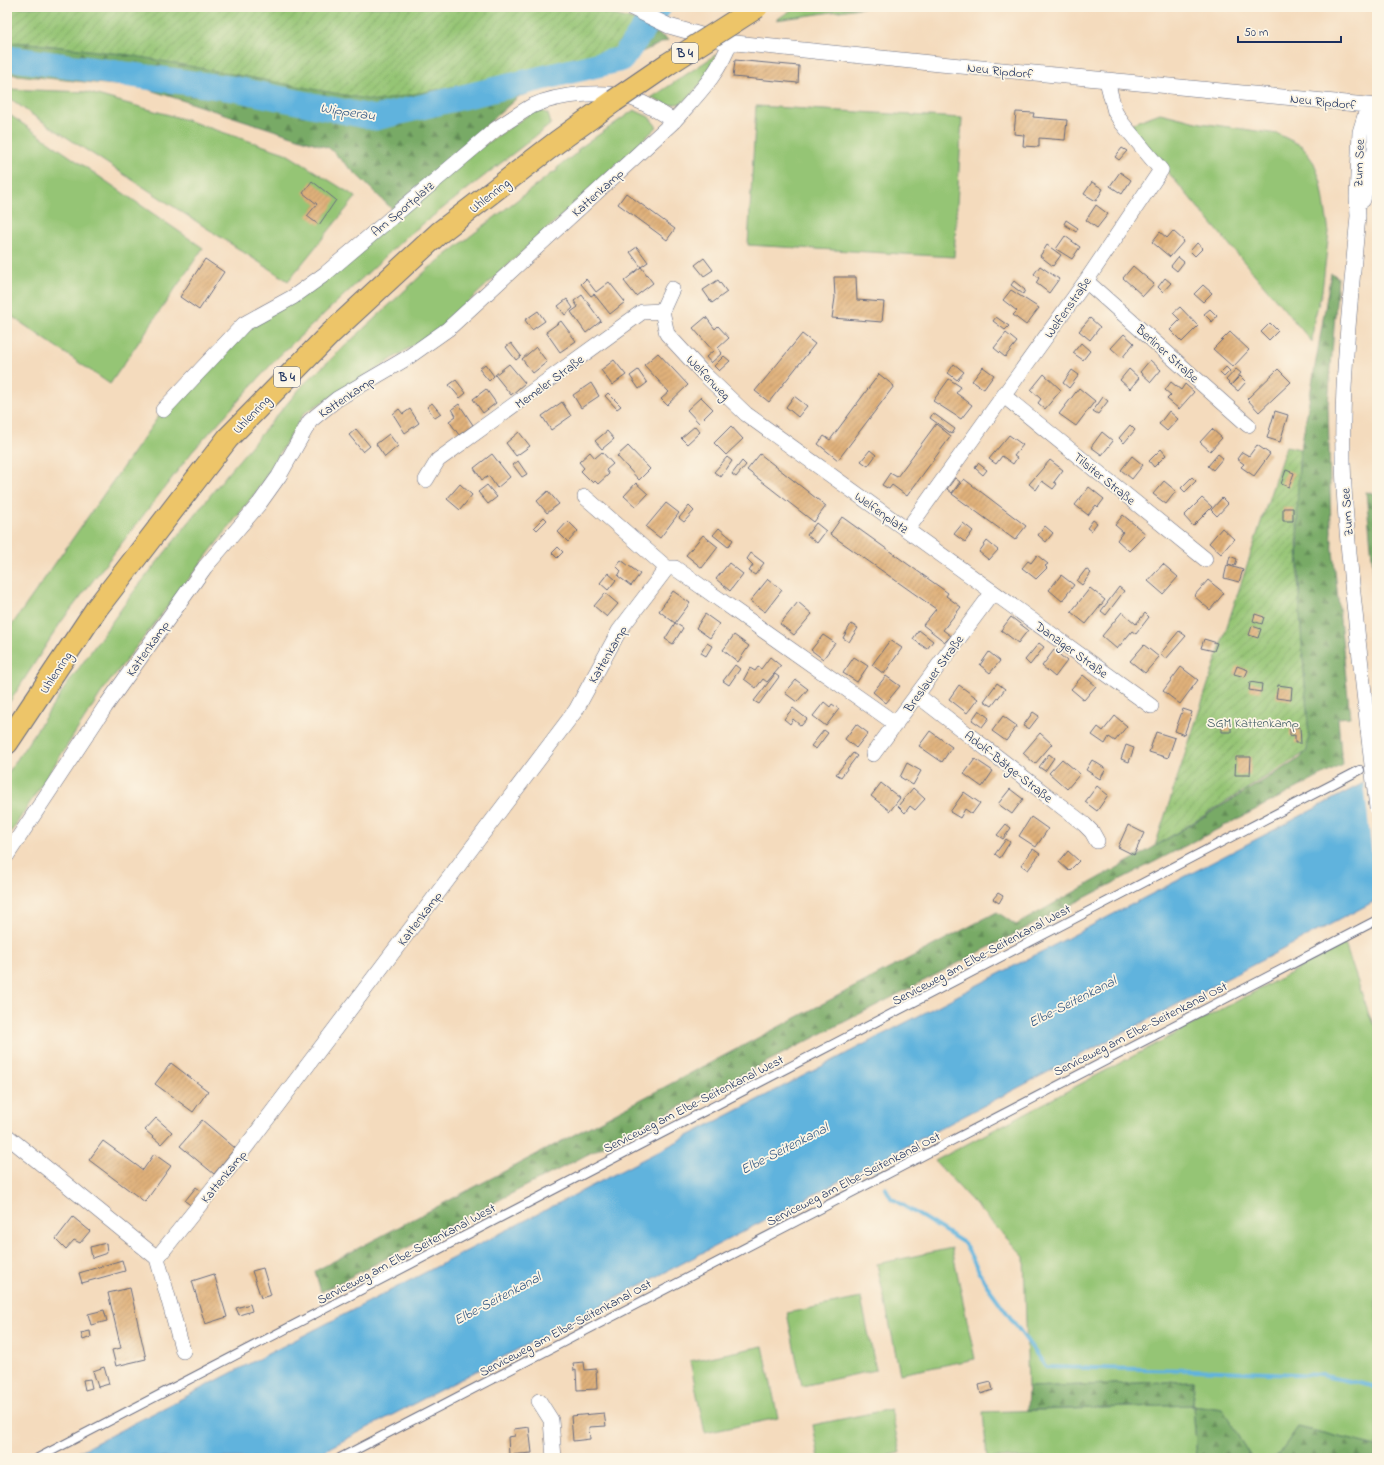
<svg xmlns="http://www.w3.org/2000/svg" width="1384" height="1465" viewBox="0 0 1384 1465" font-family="'Indie Flower',sans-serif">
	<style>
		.green { fill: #95c575; stroke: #587a6a }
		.forest { fill: url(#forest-firs); stroke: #4a6c62 }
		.garden { fill: url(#garden-furrows); stroke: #587a6a }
		.water { fill: #61b3dd; stroke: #3e719e }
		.pier { fill: #f4dbbd }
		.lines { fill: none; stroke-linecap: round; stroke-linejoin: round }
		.stream { stroke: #61b3dd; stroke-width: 4 }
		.river { stroke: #61b3dd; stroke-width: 25 }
		.building { fill: url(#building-hatch) }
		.service-casing { stroke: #676b7f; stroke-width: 10 }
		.minor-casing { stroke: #676b7f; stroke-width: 16 }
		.trunk-casing { stroke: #676b7f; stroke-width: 24 }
		.service { stroke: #fff; stroke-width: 8 }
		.minor { stroke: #fff; stroke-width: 15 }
		.trunk { stroke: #edc569; stroke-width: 22 }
		.minor-bridge-casing { stroke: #676b7f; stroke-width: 16; stroke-linecap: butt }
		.trunk-bridge-casing { stroke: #676b7f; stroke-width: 24; stroke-linecap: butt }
		.minor-bridge { stroke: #fff; stroke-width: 15 }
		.trunk-bridge { stroke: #edc569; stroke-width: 22 }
		.labels { text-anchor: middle; stroke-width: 3.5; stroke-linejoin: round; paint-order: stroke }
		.shield { fill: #fcf5e5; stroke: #5e6a86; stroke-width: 1 }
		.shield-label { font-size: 12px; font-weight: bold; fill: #1b2f5e }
		.street-label { font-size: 13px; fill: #1b2f5e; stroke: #fcf5e5 }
		.park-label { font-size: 13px; fill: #405c65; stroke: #fcf5e5 }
		.water-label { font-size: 14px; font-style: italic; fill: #305784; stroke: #fcf5e5 }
	</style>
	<defs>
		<pattern id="forest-firs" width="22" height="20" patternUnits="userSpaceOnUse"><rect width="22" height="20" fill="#78aa66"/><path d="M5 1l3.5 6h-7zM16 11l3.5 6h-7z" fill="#628b57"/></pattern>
		<pattern id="garden-furrows" width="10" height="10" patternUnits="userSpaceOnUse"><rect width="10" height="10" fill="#95c575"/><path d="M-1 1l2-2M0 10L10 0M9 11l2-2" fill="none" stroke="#79a063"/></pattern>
		<pattern id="building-hatch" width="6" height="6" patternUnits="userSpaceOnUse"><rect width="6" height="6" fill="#e0b17a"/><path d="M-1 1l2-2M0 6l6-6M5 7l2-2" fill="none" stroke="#b59067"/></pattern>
	</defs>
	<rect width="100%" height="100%" fill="#fcf5e5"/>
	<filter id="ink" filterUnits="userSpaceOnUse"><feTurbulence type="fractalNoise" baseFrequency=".025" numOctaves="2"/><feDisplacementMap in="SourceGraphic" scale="8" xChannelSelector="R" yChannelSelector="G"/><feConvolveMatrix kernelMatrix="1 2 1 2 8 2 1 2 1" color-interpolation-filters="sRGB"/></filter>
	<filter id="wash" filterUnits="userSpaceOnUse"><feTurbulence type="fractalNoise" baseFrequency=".012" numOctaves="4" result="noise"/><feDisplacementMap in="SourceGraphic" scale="16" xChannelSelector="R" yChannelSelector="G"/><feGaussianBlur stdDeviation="0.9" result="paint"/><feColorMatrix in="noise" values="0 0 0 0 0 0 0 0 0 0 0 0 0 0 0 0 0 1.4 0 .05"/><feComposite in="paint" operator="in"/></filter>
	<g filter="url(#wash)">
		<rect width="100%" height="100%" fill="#f4dbbd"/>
		<!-- green -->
		<path class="green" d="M796,7H867L776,20Z
			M717,54L704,80L683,103L668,105L651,98Z
			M7,89L86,92L180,118L285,153L356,197L288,281L31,114L7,96Z
			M756,106L962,118L954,257L748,245Z
			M634,110L649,117L657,127L440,328L367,375L304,413L256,492L103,690L7,838V775L10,770L64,689L132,594L228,473L303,385L428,269L552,173L557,171V168L578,152L577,150Z
			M534,111H542L548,114L551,124L406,237L278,357L192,452L61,622L7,706V632L163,410L239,338L416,192Z
			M7,113L203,248L110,384L7,313Z
			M1160,113L1201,123L1278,134L1302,146L1314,163L1321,182L1329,232L1322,291L1314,320L1312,342L1128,125Z
			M1345,944L1369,1015L1377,1030V1446L1298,1427L1276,1458H1252L1222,1409L1193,1405L1197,1458H987L983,1412L1193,1405L1194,1381L1028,1387L1024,1257L935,1161Z
			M952,1248L975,1359L900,1374L877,1264Z
			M861,1298L876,1370L802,1386L787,1313Z
			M763,1346L778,1418L705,1433L690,1361Z
			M891,1409L900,1453L877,1458H819L813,1425Z"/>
		<!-- forest -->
		<path class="forest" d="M638,21L668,40L620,62L518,97L392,209L329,148L144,88L7,74V42L30,43L130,55H621Z
			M1331,273L1338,277L1328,404L1331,531L1350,717L1338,718L1342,765L321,1292L315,1271L997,912L1016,925L1154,847L1299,759L1306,752L1309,739L1300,620L1297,489L1301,448Z
			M1366,492L1377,494V611Z
			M1194,1381L1193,1405L1222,1409L1252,1458H1197L1193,1405L1027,1410L1028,1387Z
			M1298,1427L1377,1446V1458H1276Z"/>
		<!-- garden -->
		<path class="garden" d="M7,7H584L638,21L621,55L377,101L130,55L30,43L7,42Z
			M1286,446L1300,449C1292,546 1302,643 1309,739L1306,752L1155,846Z"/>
		<!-- water -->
		<path class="water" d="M1377,776V900L310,1458H67C504,1232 941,1005 1377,776Z"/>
		<!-- pier -->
		<path class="pier" d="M1377,774V902L1364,781Z"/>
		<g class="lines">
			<!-- stream -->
			<path class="stream" d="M872,1164L876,1170
				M885,1187L891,1198L964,1243L986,1284L1046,1367L1193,1370L1320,1375L1377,1387"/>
			<!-- river -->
			<path class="river" d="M7,58L235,89L375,118L622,59L659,7"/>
		</g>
		<g id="blocks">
			<!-- building -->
			<path class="building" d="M735,60L799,66L798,83L733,77Z
				M1016,112L1034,113L1033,117L1067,120L1065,140L1039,138V147L1023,146L1024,135L1014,134Z
				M1122,148L1127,151L1119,160L1115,157Z
				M1120,172L1131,180L1122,194L1110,186Z
				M312,181L336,200L319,225L307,216L317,204L303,193Z
				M1092,182L1103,189L1096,201L1084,194Z
				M626,193L675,229L667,240L618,204Z
				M1096,205L1108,214L1097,228L1086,220Z
				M1066,220L1078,228L1076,232L1064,224Z
				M1173,231L1184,241L1170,257L1152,242L1160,232L1167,238Z
				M1065,236L1080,247L1072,259L1056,249Z
				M1197,243L1203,248L1195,256L1190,251Z
				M1047,245L1061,255L1053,266L1040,256Z
				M637,247L648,262L641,267L653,283L636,296L624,281L641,267L630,252Z
				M1178,257L1184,262L1177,271L1171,266Z
				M704,258L713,270L704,276L695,265Z
				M205,259L224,272L199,310L180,297Z
				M1040,266L1059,279L1049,293L1036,283L1039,278L1034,274Z
				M1133,266L1154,284L1143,296L1123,278Z
				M834,277H856L857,300L884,302L882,322L832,318L835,298Z
				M1165,278L1171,283L1163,292L1158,287Z
				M586,279L596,292L609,282L625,302L610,314L594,294L591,296L581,284Z
				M718,280L727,292L712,303L703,290Z
				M1014,281L1025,290L1023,294L1011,285Z
				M1203,285L1212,293L1203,302L1194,294Z
				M1011,290L1039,308L1026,325L1013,315L1017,311L1003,300Z
				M582,295L601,321L586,333L571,312L578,307L574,301Z
				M567,299L573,308L565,315L558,306Z
				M1180,307L1198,326L1182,342L1170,330L1180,320L1173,313Z
				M1210,309L1217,316L1212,322L1204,314Z
				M538,311L545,321L532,330L525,320Z
				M706,317L715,329L718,326L729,338L718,348L722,353L711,363L706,357L713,351L693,328Z
				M996,317L1009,326L1005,330L993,321Z
				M1090,318L1100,327L1090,340L1079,331Z
				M561,321L576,341L560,352L546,332Z
				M1270,323L1278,331L1269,340L1261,332Z
				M1230,332L1249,350L1233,367L1213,349Z
				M1006,333L1017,342L1005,357L994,348Z
				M802,334L815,344L769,402L755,391Z
				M1124,334L1134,343L1122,358L1111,348Z
				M511,343L521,356L516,360L506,347Z
				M1081,343L1090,351L1083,360L1073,353Z
				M536,347L547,362L533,373L522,359Z
				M658,353L688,385L667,405L661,399L669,392L644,365Z
				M724,356L730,361L719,371L714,366Z
				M614,360L626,375L612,385L601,370Z
				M1150,360L1161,370L1151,382L1140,372Z
				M485,364L494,376L489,381L479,369Z
				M509,364L525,383L511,395L495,375Z
				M954,364L964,372L957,380L948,373Z
				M983,367L994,375L984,389L972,381Z
				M1226,367L1230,371L1224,377L1220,373Z
				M1129,369L1139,378L1130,389L1120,380Z
				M1236,369L1241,373L1231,385L1226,380Z
				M1278,369L1291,382L1259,412L1247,399Z
				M638,370L647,383L639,389L630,376Z
				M1072,370L1079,375L1069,388L1063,383Z
				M879,374L894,386L838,460L818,444L824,436L830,440Z
				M1044,374L1061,390L1045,409L1038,403L1041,399L1031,390Z
				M1240,376L1246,382L1238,391L1231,385Z
				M949,379L961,387L956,393L972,405L961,419L933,401Z
				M456,380L466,393L460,398L449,385Z
				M1171,382L1181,390L1185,384L1194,392L1179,409L1167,399L1171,395L1165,390Z
				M591,383L599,396L581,408L573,395Z
				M1079,388L1095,401L1076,426L1059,414Z
				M486,389L496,403L483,413L473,399Z
				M608,393L621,406L617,409L605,396Z
				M794,396L807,406L798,417L786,407Z
				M701,397L713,409L699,423L687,410Z
				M1103,397L1108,401L1098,414L1093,411Z
				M562,402L571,416L551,430L542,416Z
				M432,403L441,414L435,418L427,407Z
				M459,404L473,425L459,435L449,421L456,416L452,409Z
				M399,409L403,414L410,409L419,423L405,433L393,414Z
				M1169,411L1178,419L1167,431L1159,424Z
				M1275,411L1288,415L1280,442L1267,438Z
				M933,413L955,429L952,434L930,418Z
				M936,424L951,436L907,496L892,485L889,489L882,485L890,473L897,477Z
				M1130,425L1135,430L1124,443L1119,438Z
				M695,426L700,432L687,444L681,438Z
				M731,426L743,439L726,455L714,443Z
				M356,429L370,446L363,452L349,435Z
				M1212,429L1222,438L1210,451L1200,442Z
				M607,431L614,439L602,449L595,441Z
				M519,432L530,446L516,456L506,443Z
				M1102,432L1113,441L1102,455L1091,447Z
				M389,434L398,446L385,457L376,444Z
				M1009,435L1023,445L1014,456L1017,458L1013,464L1002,456L996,464L989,459Z
				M1257,445L1270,454L1254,476L1241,467L1244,464L1237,459L1242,452L1249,456Z
				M628,446L650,469L639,480L617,456Z
				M1161,449L1166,455L1154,467L1149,461Z
				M870,450L876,455L868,466L861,461Z
				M590,452L595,458L602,452L613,464L606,470L609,474L598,484L595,481L593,483L581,471L584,468L579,462Z
				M492,454L510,477L497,488L489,476L482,480L474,468Z
				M760,454L826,506L814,522L747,470Z
				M1218,454L1223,458L1213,470L1208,466Z
				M1132,456L1143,465L1132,479L1121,470Z
				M727,457L732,461L721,477L714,472Z
				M1050,460L1063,470L1054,482L1057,484L1053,489L1042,481L1036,490L1029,484Z
				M518,461L527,474L522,477L513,465Z
				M742,461L746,465L736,477L732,474Z
				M978,463L987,470L983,475L975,468Z
				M1286,470L1294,473L1289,487L1281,484Z
				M1192,477L1196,481L1185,492L1181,488Z
				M955,478L960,482L952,493L947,489Z
				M964,479L1026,526L1015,540L952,494Z
				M1164,481L1176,491L1166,504L1153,494Z
				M636,483L648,494L636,507L624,496Z
				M460,484L472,495L460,510L447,499Z
				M487,485L497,497L488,504L478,492Z
				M1089,487L1104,499L1098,507L1096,505L1088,515L1075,505Z
				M548,491L559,504L547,513L537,501Z
				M1202,498L1212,507L1193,526L1184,516Z
				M1222,498L1228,504L1217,516L1211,510Z
				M666,503L679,513L660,538L646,527Z
				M689,506L694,511L684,522L679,518Z
				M1283,508H1293V521H1283Z
				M1123,515L1146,534L1129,551L1117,540L1123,532L1115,525Z
				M544,517L547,520L537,530L534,527Z
				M842,517L948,593L946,596L961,607L943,630L951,636L945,642L923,625L936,609L830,534Z
				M1093,520L1097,523L1091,531L1087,528Z
				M568,521L578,531L568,542L558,532Z
				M816,523L826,531L817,543L807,535Z
				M963,523L973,531L965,542L954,534Z
				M1045,526L1053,533L1046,542L1038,535Z
				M719,528L733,540L728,547L713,535Z
				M1222,528L1234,539L1221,554L1209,543Z
				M703,535L718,547L702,568L686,555Z
				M987,541L998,550L989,560L979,552Z
				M558,547L563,552L557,558L552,553Z
				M751,553L764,563L755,575L749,571L753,565L747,559Z
				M1037,555L1048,564L1045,566L1047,568L1036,579L1022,568L1028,561L1031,563Z
				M1230,556L1237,559L1235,566L1228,564Z
				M621,560L640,574L631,586L618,576L621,571L616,566Z
				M729,563L743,574L730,591L716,579Z
				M1163,564L1178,577L1163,594L1148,581Z
				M1227,565L1243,570L1239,582L1224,578Z
				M1086,569L1091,573L1082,585L1077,581Z
				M608,573L616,580L608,590L600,583Z
				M1061,575L1074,585L1062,601L1049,590Z
				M768,579L782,590L765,612L750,601Z
				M1208,580L1224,593L1210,610L1194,596Z
				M1119,587L1124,591L1106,615L1101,611Z
				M1090,588L1105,600L1086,624L1071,612Z
				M673,591L690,603L675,623L659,611Z
				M605,593L618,604L607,617L594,606Z
				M798,602L812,614L794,635L780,624Z
				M1122,612L1136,624L1145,613L1149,617L1136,634L1132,631L1117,649L1102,636Z
				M705,614L719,624L710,638L696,628Z
				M1255,614L1264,617L1262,624L1253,621Z
				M1011,617L1028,630L1018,643L1001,630Z
				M675,623L683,628L673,644L665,639Z
				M851,624L858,628L849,642L843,638Z
				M1252,626L1261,629L1258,638L1249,635Z
				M919,630L933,641L927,649L913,639Z
				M1179,631L1186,636L1166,659L1160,654Z
				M734,635L749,646L738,662L723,650Z
				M823,635L835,643L823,659L811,650Z
				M1204,639L1217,643L1214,651L1201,648Z
				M890,640L902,648L884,674L872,665Z
				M707,643L712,646L706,656L701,653Z
				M1039,643L1044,647L1030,665L1025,660Z
				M1144,645L1159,657L1145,673L1130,661Z
				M1054,650L1067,661L1055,677L1042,666Z
				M989,652L1000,661L990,673L980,665Z
				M770,657L781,666L767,682L763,679L756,688L744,679L750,668L755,671L758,667L761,669Z
				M854,657L868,666L857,682L843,673Z
				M735,665L740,669L729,685L723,681Z
				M1237,666L1248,670L1245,677L1234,674Z
				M1181,667L1198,680L1180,704L1163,691Z
				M775,674L779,677L759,704L754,701Z
				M1083,675L1096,686L1084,700L1071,689Z
				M886,676L900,686L886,703L873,692Z
				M796,680L808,689L797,702L785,693Z
				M1250,682L1262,684L1261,692L1249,690Z
				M997,683L1005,689L992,706L984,701Z
				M959,685L978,699L967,713L949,699Z
				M1278,685L1292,687L1291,700L1276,698Z
				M824,702L830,707L832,704L839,709L826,726L813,716Z
				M793,708L807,719L801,726L793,719L790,724L784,719Z
				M1183,709L1192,712L1184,735L1175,731Z
				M979,710L989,718L982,727L972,720Z
				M1033,712L1039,716L1029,729L1023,726Z
				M1003,716L1017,726L1006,741L992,731Z
				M1115,716L1127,726L1115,741L1109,737L1105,744L1092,735L1098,727L1103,731Z
				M1222,723H1231V732H1222Z
				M856,724L868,733L856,748L845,739Z
				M1300,727L1301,743H1295V735L1290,736V728Z
				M824,730L828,733L816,749L811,746Z
				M930,731L952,747L942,762L919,746Z
				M1156,732L1175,738L1168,758L1149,752Z
				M1040,733L1052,744L1035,764L1023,753Z
				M1126,745L1134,748L1129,762L1121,759Z
				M853,753L857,756L841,777L836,774Z
				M1049,754L1054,758L1045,771L1039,767Z
				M1236,757H1251L1250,775H1235Z
				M975,759L993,771L982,787L964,774Z
				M1062,759L1080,774L1067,789L1049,773Z
				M1092,760L1106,769L1100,779L1086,770Z
				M907,763L921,771L913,785L900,777Z
				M881,783L900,798L890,811L871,796Z
				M1097,786L1108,795L1097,811L1085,802Z
				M913,788L925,799L915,810L910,806L905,813L898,806Z
				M1010,789L1023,799L1012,814L998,804Z
				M964,792L980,803L972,814L965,809L960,818L950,812Z
				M1031,817L1048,829L1036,847L1019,836Z
				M1006,824L1011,828L1003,839L997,835Z
				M1128,825L1144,833L1134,855L1118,847Z
				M1006,839L1010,842L1000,858L995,854Z
				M1033,849L1040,854L1028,870L1021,865Z
				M1068,851L1079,861L1069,871L1059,862Z
				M998,893L1003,896L999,903L993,899Z
				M171,1063L208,1091L193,1112L155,1084Z
				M156,1118L172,1132L161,1144L145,1130Z
				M202,1120L235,1148L214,1174L180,1146Z
				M103,1141L143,1170L154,1154L171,1166L145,1202L89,1160Z
				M196,1187L204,1193L193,1207L185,1201Z
				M73,1217L90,1231L80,1243L74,1240L66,1249L56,1239Z
				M106,1243L107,1253L92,1258L90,1247Z
				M122,1260L125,1271L82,1283L79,1273Z
				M263,1268L271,1295L261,1298L252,1271Z
				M214,1274L227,1317L205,1324L192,1281Z
				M130,1288L146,1359L116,1366L112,1350L121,1348L108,1293Z
				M250,1304L252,1311L239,1315L236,1308Z
				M104,1310L107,1321L91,1325L88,1314Z
				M90,1331L91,1337L83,1340L81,1333Z
				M584,1362L585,1370L596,1369L597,1389L577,1390L576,1370L574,1371L573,1363Z
				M104,1367L109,1384L98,1387L93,1371Z
				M90,1379L92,1388L85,1390L83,1380Z
				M991,1382L993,1390L981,1394L979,1385Z
				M604,1413L606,1426L589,1427L590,1439L573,1441L571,1416Z
				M529,1427L532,1453L509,1455L508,1437L515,1436L514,1429Z"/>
		</g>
	</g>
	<g filter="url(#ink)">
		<use href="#blocks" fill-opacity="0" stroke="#676b7f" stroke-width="1"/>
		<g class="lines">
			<!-- service casing -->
			<g class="service-casing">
				<path id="service" d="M38,1458L1360,770
					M340,1458L1377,920"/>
			</g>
			<!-- minor casing -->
			<g class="minor-casing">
				<path id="minor" d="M630,7L669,26L726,42L940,64L1377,106
					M1368,106L1360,132L1357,197L1358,216C1350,306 1339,397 1344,487C1348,568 1360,650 1368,730
					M1363,200L1375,149V127L1368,106
					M1086,281L1248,425
					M662,311L667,334L703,373L746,414L1151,706
					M1004,396L1205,559
					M163,410L244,324L293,297L325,274L496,129C508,121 520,113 532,106C558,94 604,90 631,98C646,103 661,113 674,121
					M426,480L438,460L642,312L662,311L672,289
					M585,497L667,568
					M907,530L1086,281L1161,170L1122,123L1115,112L1107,81
					M917,695L1084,824L1092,832L1097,841
					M873,754L993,592
					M7,855L105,707L205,567L259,504L279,476L310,421L337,399L407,358L448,329L674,121C695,97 720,73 730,42
					M7,1136L157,1258L183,1351
					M157,1258L242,1152L576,710L619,631L667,568H675L896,724
					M539,1401L551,1420L554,1458"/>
			</g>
			<!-- trunk casing -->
			<g class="trunk-casing">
				<path id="trunk" d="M7,743L97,608L228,438L330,334L439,233L557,142L614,101"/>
			</g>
			<!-- service -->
			<use href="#service" class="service"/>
			<!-- minor -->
			<use href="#minor" class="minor"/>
			<!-- trunk -->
			<use href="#trunk" class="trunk"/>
			<!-- minor-bridge casing -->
			<g class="minor-bridge-casing">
				<path id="minor-bridge" d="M1368,730L1377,808"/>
			</g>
			<!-- trunk-bridge casing -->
			<g class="trunk-bridge-casing">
				<path id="trunk-bridge" d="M614,101L668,64L757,7"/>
			</g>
			<!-- minor-bridge -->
			<use href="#minor-bridge" class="minor-bridge"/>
			<!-- trunk-bridge -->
			<use href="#trunk-bridge" class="trunk-bridge"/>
		</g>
	</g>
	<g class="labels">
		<!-- shield labels -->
		<g class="shield">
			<rect x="672" y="43" width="26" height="20" rx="3"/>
			<rect x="274" y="367" width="26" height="20" rx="3"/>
		</g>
		<g class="shield-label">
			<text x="685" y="57">B 4</text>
			<text x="287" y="381">B 4</text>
		</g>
		<!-- street labels -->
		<g class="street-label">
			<text transform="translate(1000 70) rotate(6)" y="5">Neu Ripdorf</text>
			<text transform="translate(1323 101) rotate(6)" y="5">Neu Ripdorf</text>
			<text transform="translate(1358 163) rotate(-88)" y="5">Zum See</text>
			<text transform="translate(597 192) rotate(-42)" y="5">Kattenkamp</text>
			<text transform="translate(489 195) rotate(-38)" y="5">Uhlenring</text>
			<text transform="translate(402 208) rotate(-40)" y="5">Am Sportplatz</text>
			<text transform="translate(1067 307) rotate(-55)" y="5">Welfenstraße</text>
			<text transform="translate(1168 353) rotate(42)" y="5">Berliner Straße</text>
			<text transform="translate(709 377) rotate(46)" y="5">Welfenweg</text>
			<text transform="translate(549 381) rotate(-36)" y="5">Memeler Straße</text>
			<text transform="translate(346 396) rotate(-34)" y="5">Kattenkamp</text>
			<text transform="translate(251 414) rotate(-46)" y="5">Uhlenring</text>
			<text transform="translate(1105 478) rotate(39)" y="5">Tilsiter Straße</text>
			<text transform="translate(882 512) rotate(35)" y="5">Welfenplatz</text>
			<text transform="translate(1346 512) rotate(-94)" y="5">Zum See</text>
			<text transform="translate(147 648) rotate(-55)" y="5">Kattenkamp</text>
			<text transform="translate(1072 649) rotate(36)" y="5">Danziger Straße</text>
			<text transform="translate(607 654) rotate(-60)" y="5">Kattenkamp</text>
			<text transform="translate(55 672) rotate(-56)" y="5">Uhlenring</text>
			<text transform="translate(933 673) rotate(-54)" y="5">Breslauer Straße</text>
			<text transform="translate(1009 766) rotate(38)" y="5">Adolf-Bätge-Straße</text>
			<text transform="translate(419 918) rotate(-53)" y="5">Kattenkamp</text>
			<text transform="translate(981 954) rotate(-28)" y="5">Serviceweg am Elbe-Seitenkanal West</text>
			<text transform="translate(1140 1028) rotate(-27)" y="5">Serviceweg am Elbe-Seitenkanal Ost</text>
			<text transform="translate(693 1103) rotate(-27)" y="5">Serviceweg am Elbe-Seitenkanal West</text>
			<text transform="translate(223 1176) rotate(-51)" y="5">Kattenkamp</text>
			<text transform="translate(853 1178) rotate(-27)" y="5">Serviceweg am Elbe-Seitenkanal Ost</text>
			<text transform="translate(406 1253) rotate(-28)" y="5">Serviceweg am Elbe-Seitenkanal West</text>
			<text transform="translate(565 1327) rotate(-28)" y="5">Serviceweg am Elbe-Seitenkanal Ost</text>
		</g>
		<!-- park labels -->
		<g class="park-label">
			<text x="1253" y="727">SGM Kattenkamp</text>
		</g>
		<!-- water labels -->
		<g class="water-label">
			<text transform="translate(348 111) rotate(9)" y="5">Wipperau</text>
			<text transform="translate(1072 1001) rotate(-27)" y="5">Elbe-Seitenkanal</text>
			<text transform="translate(784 1148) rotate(-27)" y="5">Elbe-Seitenkanal</text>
			<text transform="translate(497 1298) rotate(-28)" y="5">Elbe-Seitenkanal</text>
		</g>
	</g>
	<!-- margin -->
	<rect width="1384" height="1465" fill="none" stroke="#fcf5e5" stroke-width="24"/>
	<!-- scale -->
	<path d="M1238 36v6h103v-6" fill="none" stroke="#1b2f5e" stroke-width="2"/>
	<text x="1244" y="36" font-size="12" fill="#1b2f5e" stroke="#fcf5e5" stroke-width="3" paint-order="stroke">50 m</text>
</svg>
